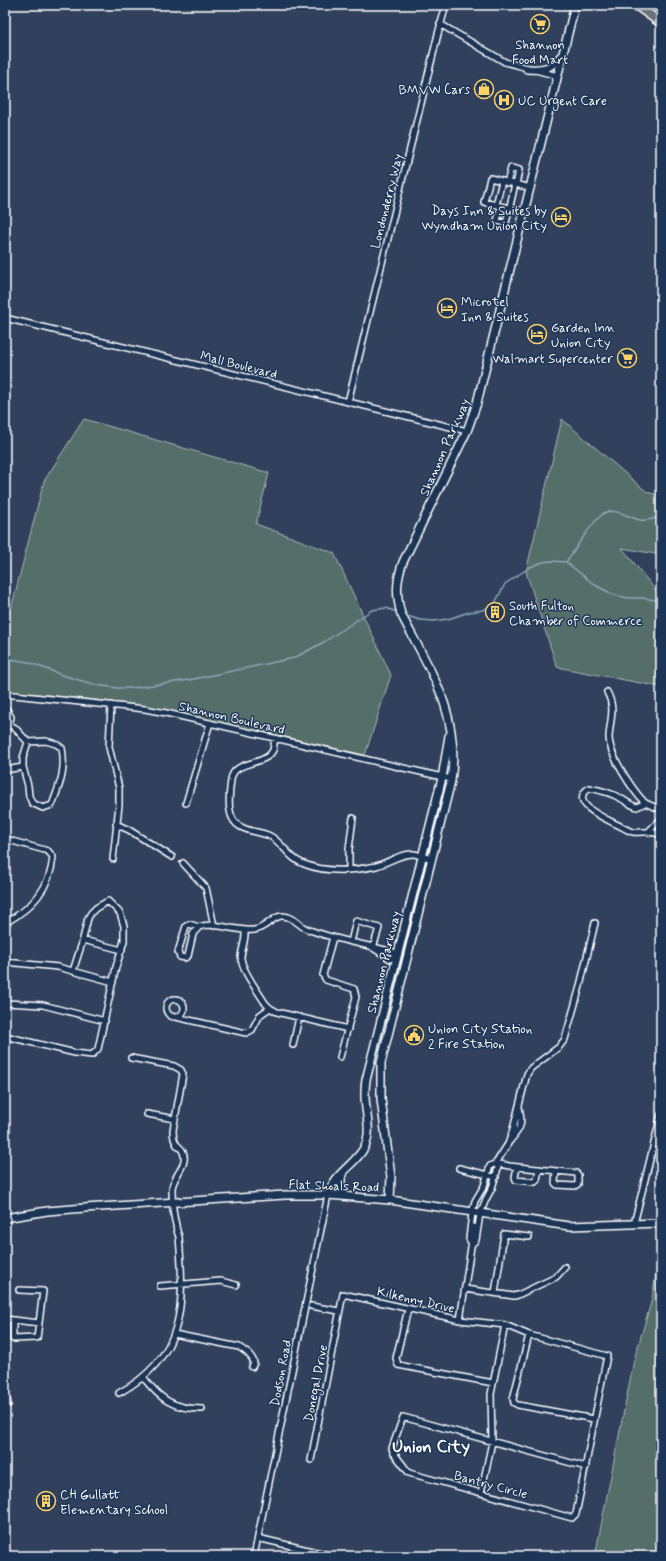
<svg xmlns="http://www.w3.org/2000/svg" width="666" height="1561" viewBox="0 0 666 1561" font-family="Mynerve,sans-serif">
	<style>
		.green { fill: #546e6b; stroke: #aab6b5 }
		.lines { fill: none; stroke-linecap: round; stroke-linejoin: round }
		.stream { stroke: #8ea7b8; stroke-width: 1.5 }
		.street-casing { stroke: #fff; stroke-width: 8 }
		.secondary-casing { stroke: #fff; stroke-width: 10 }
		.primary-casing { stroke: #fff; stroke-width: 11 }
		.street { stroke: #1d3557; stroke-width: 5 }
		.secondary { stroke: #1d3557; stroke-width: 7 }
		.primary { stroke: #6b6f75; stroke-width: 8 }
		.labels { text-anchor: middle; stroke-width: 3; stroke-linejoin: round; paint-order: stroke }
		.poi-label { font-size: 13px; fill: #fff; stroke: #1d3557; text-anchor: start }
		.street-label { font-size: 13px; fill: #fff; stroke: #1d3557 }
		.district-label { font-size: 17px; font-weight: bold; fill: #fff; stroke: #1d3557 }
	</style>
	<rect width="100%" height="100%" fill="#31415d"/>
	<filter id="ink" filterUnits="userSpaceOnUse"><feTurbulence type="fractalNoise" baseFrequency=".025" numOctaves="2"/><feDisplacementMap in="SourceGraphic" scale="8" xChannelSelector="R" yChannelSelector="G"/><feConvolveMatrix kernelMatrix="1 2 1 2 8 2 1 2 1" color-interpolation-filters="sRGB"/></filter>
	<g filter="url(#ink)">
		<!-- green -->
		<path class="green" d="M84,419L269,473L256,524L334,553L391,675L365,755L245,729L106,701L5,691V608L11,609L44,481Z
			M562,419L647,492L661,496V555L622,548L661,597V687L557,667L526,572Z
			M661,1240V1556H595L634,1360L652,1299Z"/>
		<g class="lines">
			<!-- stream -->
			<path class="stream" d="M566,562C576,549 591,522 604,513C614,507 630,518 640,520C647,521 654,519 661,516
				M404,615L420,620L434,621L448,619L469,612L483,610L490,607L495,603L505,584L530,567L543,562L551,561L566,562L595,585L614,595L628,598H643L661,601
				M5,658L28,662L62,675L96,685L117,688H132L189,680L294,658L324,642L372,610L386,608L397,612"/>
			<!-- street casing -->
			<g class="street-casing">
				<path id="street" d="M440,24L505,62L558,76
					M507,183L511,168L519,170L516,185
					M496,205L502,181
					M501,206L497,221L506,223L515,184
					M525,212L484,202L490,178L531,188
					M5,318L467,431
					M348,402L438,34L446,5
					M607,692C616,709 610,719 609,737C609,755 632,789 644,802C648,805 656,807 661,810
					M5,694L145,709L166,713L451,779
					M111,705L109,747L119,788V805L113,859
					M5,710H7L11,717L9,725L5,724
					M9,725L14,727L28,742
					M275,738C274,742 274,747 273,750C265,767 233,759 231,780C229,796 225,821 243,828C252,832 261,832 270,836C283,843 289,859 304,864C327,873 353,871 376,866C388,863 401,853 414,854C419,855 426,857 431,859
					M46,741L56,744L62,748C66,771 60,784 52,805L43,808L32,803L29,796L28,786L23,767V758L28,742Z
					M5,770L23,767
					M186,803L210,723
					M645,803L637,807C630,805 626,801 620,798C611,793 600,790 589,788C567,803 606,819 616,824C621,826 628,831 633,832C644,833 651,830 661,835
					M116,824L129,830L172,857
					M649,831L661,819
					M5,839L48,851L53,857C50,889 32,908 5,923
					M183,863L206,888L214,926
					M349,870V849L353,818
					M189,924L199,927L193,934L188,956L185,958L180,957L178,952L186,926Z
					M199,927C213,921 237,932 254,930C265,929 274,915 283,916C293,916 299,926 307,929C335,940 365,944 393,952L394,957L390,959L373,948
					M245,930C246,941 241,950 241,958C242,971 258,991 265,1003L270,1008L277,1012L348,1029
					M333,937L323,975L326,980L354,989L356,997L340,1057
					M83,940L122,950
					M351,942L356,921L379,928L373,948
					M5,962L58,967L113,982
					M166 1008a9 9 0 1 1 18 0a9 9 0 1 1-18 0Z
					M5,1003L43,1005L105,1021
					M176,1017L246,1033L252,1030L260,1015L270,1008
					M5,1036L75,1053L92,1055L98,1049L116,967L124,941V926L120,913L108,901L96,908L91,913L88,918L82,943L73,971
					M293,1045L299,1017
					M147,1114L175,1119
					M510,1141C521,1128 523,1124 519,1107
					M496,1163L498,1168L492,1188L486,1199L480,1214L476,1240L472,1244L469,1239L472,1213L475,1201L484,1186L490,1166Z
					M517,1167L515,1177L516,1180L535,1182L537,1180L539,1169
					M459,1168L496,1177
					M556,1171L555,1183L557,1185L575,1186L578,1184V1175L576,1173L509,1166L496,1163L508,1144L512,1133L527,1074L531,1068L559,1047L565,1039L579,990L595,923
					M634,1224L661,1115
					M160,1286L221,1281L236,1285
					M465,1289L514,1296L518,1295L556,1277L565,1267
					M495,1293L504,1234L529,1237
					M311,1306L339,1311
					M408,1309L396,1358L398,1365L493,1383
					M5,1319L39,1323L43,1291L19,1290
					M13,1320V1339L37,1338L39,1323
					M460,1320L474,1227
					M174,1334L239,1347C245,1351 252,1355 254,1363L252,1367
					M529,1335L513,1399L514,1403L518,1405L594,1419
					M143,1377C160,1399 173,1409 202,1409
					M5,1392L8,1404
					M119,1393C185,1357 185,1305 179,1237C178,1233 176,1230 176,1225C173,1214 172,1201 172,1189C172,1177 189,1165 183,1152C182,1149 179,1147 177,1145C174,1141 173,1136 173,1130L183,1074L181,1070L174,1066L131,1058
					M311,1460L343,1294L460,1320L505,1325L529,1335L607,1356C596,1409 587,1461 576,1514L572,1518L409,1473L393,1452L392,1448L403,1417L586,1467
					M481,1493L492,1442L491,1394L505,1325
					M258,1538L333,1556
					M254,1556L328,1195"/>
			</g>
			<!-- secondary casing -->
			<g class="secondary-casing">
				<path id="secondary" d="M527,69C545,70 550,69 562,55
					M343,1172C340,1180 339,1188 344,1196
					M328,1195C335,1172 354,1166 364,1148C373,1132 365,1113 365,1096C365,1091 365,1085 366,1080L442,778L449,736
					M390,1200L391,1177L381,1099V1063L451,781C461,713 430,671 401,614C396,595 396,581 403,562L467,431L477,403L575,5
					M5,1218L47,1211L85,1208L285,1195H328L390,1200L569,1226L661,1223"/>
			</g>
			<!-- primary casing -->
			<g class="primary-casing">
				<path id="primary" d="M636,5L661,23
					M575,7L576,5"/>
			</g>
			<!-- street -->
			<use href="#street" class="street"/>
			<!-- secondary -->
			<use href="#secondary" class="secondary"/>
			<!-- primary -->
			<use href="#primary" class="primary"/>
		</g>
	</g>
	<!-- icons -->
	<defs>
		<g id="supermarket-ring" transform="scale(1)"><circle r="9.5" fill="#1d3557" stroke="#ffd166" stroke-width="1.5"/><path d="M-6-5.5h2.5l.6 2H6L4.5 2H-2.5L-4.4-4H-6ZM-1.5 3.2a1.3 1.3 0 1 0 .1 0ZM3 3.2a1.3 1.3 0 1 0 .1 0Z" fill="#ffd166"/></g>
		<g id="shop-ring" transform="scale(1)"><circle r="9.5" fill="#1d3557" stroke="#ffd166" stroke-width="1.5"/><path d="M-5-2.5h2.3a2.7 3.5 0 0 1 5.4 0H5L5.5 6h-11ZM-1.5-2.5h3a1.5 2.3 0 0 0-3 0Z" fill="#ffd166"/></g>
		<g id="hospital-ring" transform="scale(1)"><circle r="9.5" fill="#1d3557" stroke="#ffd166" stroke-width="1.5"/><path d="M-5-5h3v3.5h4V-5h3V5h-3V1.5h-4V5h-3Z" fill="#ffd166"/></g>
		<g id="hotel-ring" transform="scale(1)"><circle r="9.5" fill="#1d3557" stroke="#ffd166" stroke-width="1.5"/><path d="M-6-4.5h1.5V1H6V5H4.5V3h-9V5H-6ZM-4 0a1.8 1.8 0 1 1 3.6 0ZM.5 0V-2.5h3Q6-2.5 6 0Z" fill="#ffd166"/></g>
		<g id="building-ring" transform="scale(1)"><circle r="9.5" fill="#1d3557" stroke="#ffd166" stroke-width="1.5"/><path d="M-4-6H4V6H1V3H-1V6H-4ZM-2.5-4.3h1.7v1.8h-1.7ZM.8-4.3h1.7v1.8H.8ZM-2.5-1h1.7V.8h-1.7ZM.8-1h1.7V.8H.8Z" fill="#ffd166"/></g>
		<g id="civic-ring" transform="scale(1)"><circle r="9.5" fill="#1d3557" stroke="#ffd166" stroke-width="1.5"/><path d="M-.6-6.5H3V-4.5H.6V-3L4-1V1h2V6H-6V1h2V-1L-.6-3ZM-1.2 2.5V6h2.4V2.5Z" fill="#ffd166"/></g>
	</defs>
	<g fill-rule="evenodd">
		<use href="#supermarket-ring" x="540" y="24"/>
		<use href="#shop-ring" x="484" y="89"/>
		<use href="#hospital-ring" x="504" y="100"/>
		<use href="#hotel-ring" x="561" y="217"/>
		<use href="#hotel-ring" x="447" y="308"/>
		<use href="#hotel-ring" x="537" y="334"/>
		<use href="#supermarket-ring" x="627" y="358"/>
		<use href="#building-ring" x="495" y="612"/>
		<use href="#civic-ring" x="414" y="1035"/>
		<use href="#building-ring" x="46" y="1501"/>
	</g>
	<g class="labels">
		<!-- poi labels -->
		<g class="poi-label">
			<text x="540" y="49" text-anchor="middle">Shannon<tspan x="540" dy="15">Food Mart</tspan></text>
			<text x="470" y="94" text-anchor="end">BMVW Cars</text>
			<text x="518" y="105">UC Urgent Care</text>
			<text x="547" y="215" text-anchor="end">Days Inn &amp; Suites by<tspan x="547" dy="15">Wyndham Union City</tspan></text>
			<text x="461" y="306">Microtel<tspan x="461" dy="15">Inn &amp; Suites</tspan></text>
			<text x="551" y="332">Garden Inn<tspan x="551" dy="15">Union City</tspan></text>
			<text x="613" y="363" text-anchor="end">Walmart Supercenter</text>
			<text x="509" y="610">South Fulton<tspan x="509" dy="15">Chamber of Commerce</tspan></text>
			<text x="428" y="1033">Union City Station<tspan x="428" dy="15">2 Fire Station</tspan></text>
			<text x="60" y="1499">CH Gullatt<tspan x="60" dy="15">Elementary School</tspan></text>
		</g>
		<!-- street labels -->
		<g class="street-label">
			<text transform="translate(386 201) rotate(-76)" y="5">Londonderry Way</text>
			<text transform="translate(239 364) rotate(14)" y="5">Mall Boulevard</text>
			<text transform="translate(444 447) rotate(-66)" y="5">Shannon Parkway</text>
			<text transform="translate(232 717) rotate(13)" y="5">Shannon Boulevard</text>
			<text transform="translate(383 962) rotate(-76)" y="5">Shannon Parkway</text>
			<text transform="translate(334 1185) rotate(2)" y="5">Flat Shoals Road</text>
			<text transform="translate(416 1299) rotate(13)" y="5">Kilkenny Drive</text>
			<text transform="translate(280 1373) rotate(-79)" y="5">Dodson Road</text>
			<text transform="translate(315 1383) rotate(-79)" y="5">Donegal Drive</text>
			<text transform="translate(491 1484) rotate(15)" y="5">Bantry Circle</text>
		</g>
		<!-- district labels -->
		<g class="district-label">
			<text x="431" y="1452">Union City</text>
		</g>
	</g>
	<!-- margin -->
	<rect width="666" height="1561" fill="none" stroke="#1d3557" stroke-width="20"/>
	<rect x="10" y="10" width="646" height="1541" fill="none" stroke="#fff" stroke-width="1.5" filter="url(#ink)"/>
</svg>
